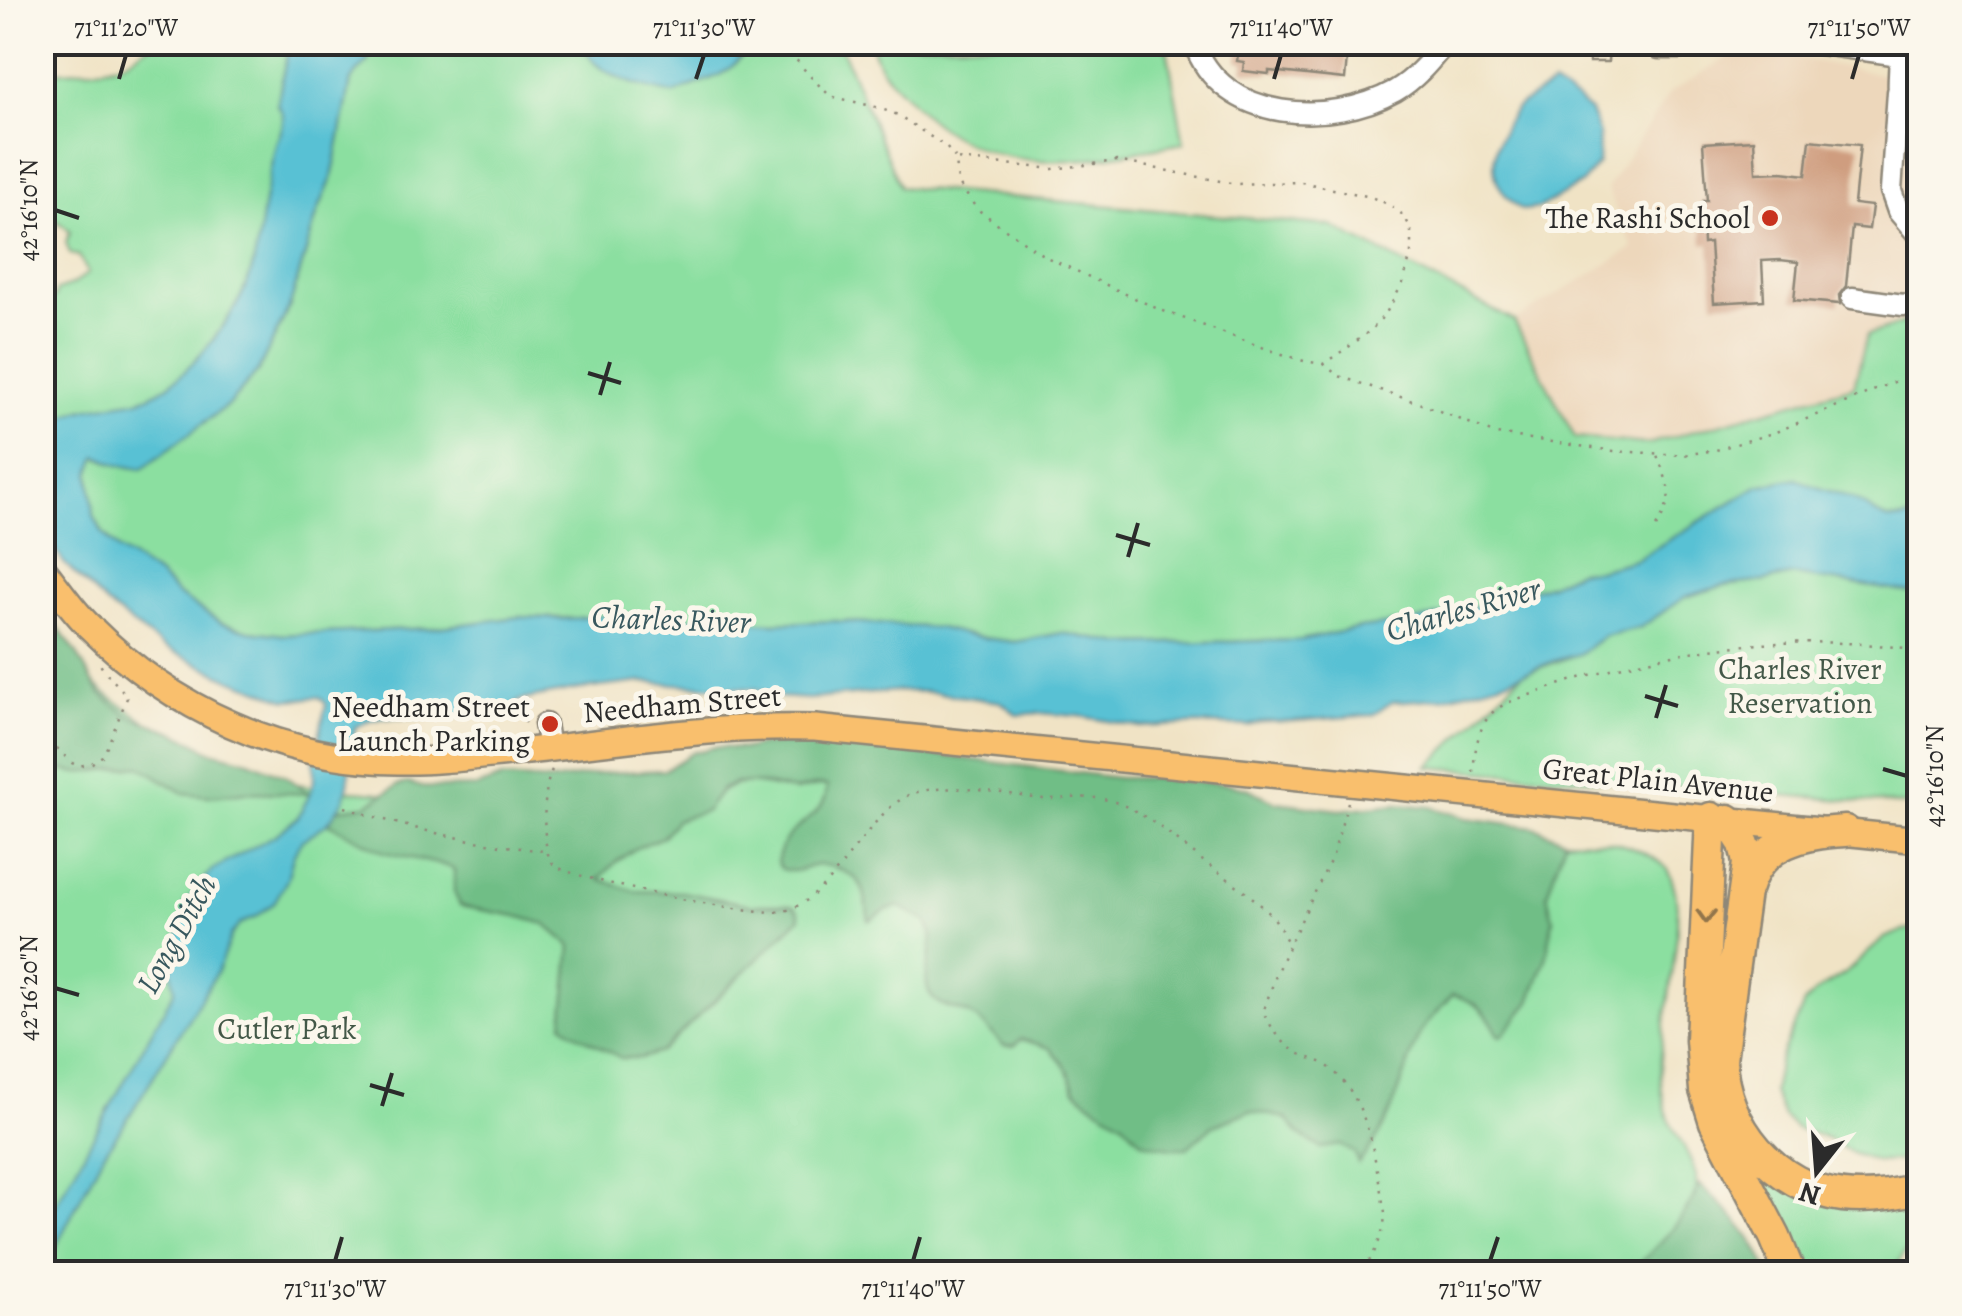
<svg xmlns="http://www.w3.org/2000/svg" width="1962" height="1316" viewBox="0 0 1962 1316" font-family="Alegreya,serif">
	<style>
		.built { fill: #edd7bb }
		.green { fill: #8bdfa0; stroke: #5b8566; stroke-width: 2.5 }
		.forest { fill: #70be86; stroke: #4e7458; stroke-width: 2.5 }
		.water { fill: #58c1d4; stroke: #427680; stroke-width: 2.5 }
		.building { fill: #cf9d7f }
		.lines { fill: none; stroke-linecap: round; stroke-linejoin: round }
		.minor-casing { stroke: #8e8778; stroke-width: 25 }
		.major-casing { stroke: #8e8778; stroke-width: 30 }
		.highway-casing { stroke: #8e8778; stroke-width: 35 }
		.path { stroke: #8e8778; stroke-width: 2.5; stroke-dasharray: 2.5 8; stroke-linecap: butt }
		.minor { stroke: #fff; stroke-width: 20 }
		.major { stroke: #f9bf6d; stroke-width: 25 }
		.highway { stroke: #f9bf6d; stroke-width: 30 }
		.oneway { stroke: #92754c }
		.ticks { fill: none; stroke: #2b2b2b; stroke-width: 4 }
		.poi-dot { fill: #c8321e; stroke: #fbf7ec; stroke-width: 4 }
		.labels { text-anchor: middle; stroke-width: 10; stroke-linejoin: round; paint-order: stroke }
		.poi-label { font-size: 30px; fill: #2b2b2b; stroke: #fbf7ec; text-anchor: end }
		.park-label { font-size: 30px; fill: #435848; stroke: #fbf7ec }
		.street-label { font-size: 30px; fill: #2b2b2b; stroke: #fbf7ec }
		.water-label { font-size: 32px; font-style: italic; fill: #38585e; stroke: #fbf7ec }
		.neatline { fill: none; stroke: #2b2b2b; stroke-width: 4 }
		.ticks-label { font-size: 25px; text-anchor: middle; fill: #2b2b2b }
	</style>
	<rect width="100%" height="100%" fill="#fbf7ec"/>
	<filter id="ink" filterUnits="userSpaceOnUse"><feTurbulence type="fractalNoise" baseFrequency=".01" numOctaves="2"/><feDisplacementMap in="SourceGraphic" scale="20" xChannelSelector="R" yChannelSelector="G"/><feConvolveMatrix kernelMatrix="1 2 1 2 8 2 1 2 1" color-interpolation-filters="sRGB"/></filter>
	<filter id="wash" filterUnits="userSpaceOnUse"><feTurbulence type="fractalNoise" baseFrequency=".0048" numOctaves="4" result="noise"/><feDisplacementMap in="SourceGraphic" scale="40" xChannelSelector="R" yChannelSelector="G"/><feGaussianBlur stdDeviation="2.25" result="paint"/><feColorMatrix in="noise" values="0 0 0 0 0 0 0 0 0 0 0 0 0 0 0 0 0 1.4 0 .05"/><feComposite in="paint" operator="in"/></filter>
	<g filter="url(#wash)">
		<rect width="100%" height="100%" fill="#f0e3c5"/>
		<!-- built -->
		<path class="built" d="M1745,47L1919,82V318L1867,335L1855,386L1647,444L1575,438L1514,321L1633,248L1607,188L1670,92Z"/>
		<!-- green -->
		<path class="green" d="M161,42L295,43C292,68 290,94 285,119C280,149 272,179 265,209C260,230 257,255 250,276C237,312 190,378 156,395C116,414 79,394 43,434V306L55,297L57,290L72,285L88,273L79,256L70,254L66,243L70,232C64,225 57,222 50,217C35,205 45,185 51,170L43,157V72C67,70 103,71 125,61C138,54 146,44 161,42Z
			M374,43H581C585,49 590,58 595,63C616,82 648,87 674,94C705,77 733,80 748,43H839L900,187L1331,226L1514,321L1575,438L1648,444L1854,386L1867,335L1919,318V516C1908,519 1898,521 1887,519C1875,516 1868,507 1858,502C1838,492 1815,490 1796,479L1758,486L1636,560L1598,570L1578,571L1551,584L1468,609L1416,621L1360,628L1301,640L1122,644L1062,633L1016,642L976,637L939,628L836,621L774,623L519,617L434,628L284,635L249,631L221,623L177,594L159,576L119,550L103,533L94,516L90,473L96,456L118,465L142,469L229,404L258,371L290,305L318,211L332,178L351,80L367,62Z
			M870,43H1166L1184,143C1082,161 989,186 909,99C901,90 890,81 883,71C877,63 874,52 870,43Z
			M1793,574L1919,594V806L1428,767L1522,674L1578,654L1604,636L1641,627L1685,597L1722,586L1765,581Z
			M43,640L104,693L162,732L281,781L325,789L379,793L716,797C732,778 757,783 779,788C781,788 793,791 795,791C807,790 815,784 828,786L826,797L1559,858L1565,840C1584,841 1608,839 1626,846C1638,850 1659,858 1666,868C1696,913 1656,1024 1661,1081C1662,1097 1665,1111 1672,1126C1682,1145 1699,1168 1697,1189L1732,1274L43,1273Z
			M1919,928V1159L1878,1162L1854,1154L1824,1137L1797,1129L1783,1117L1773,1092L1779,1061L1804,1004L1817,991L1846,973L1884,938L1902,931Z
			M1743,1147L1764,1169L1919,1198V1232L1891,1273H1799Z"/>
		<!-- forest -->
		<path class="forest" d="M42,607L76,652L99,693L129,716L174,732L211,751L247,760L286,776L310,794L247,792L209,796L184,793L140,766L78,773L57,769L43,750Z
			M789,744H848L1119,778H1151L1229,784L1247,788L1276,802L1340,810L1397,804L1430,807L1467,818L1534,827L1565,840L1547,894L1553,919L1546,958L1530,1002L1503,1035L1499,1036C1488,1013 1477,1000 1452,995C1445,1005 1434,1014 1426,1024C1416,1037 1410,1058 1405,1074C1394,1105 1381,1140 1358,1163L1355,1153L1340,1145L1321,1148L1299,1134L1286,1118L1250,1111L1212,1126L1187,1148H1171L1142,1142L1124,1123L1094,1105L1074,1089L1068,1070L1050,1048L1021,1039L1014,1046H1004C994,1036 983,1021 969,1014C952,1006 931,1008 927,985C924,969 934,953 932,937C932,932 929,927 927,922L899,906L885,911L869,921C865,900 867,881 845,872C839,869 829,865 821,865C804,865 803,875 781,869L777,862C779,854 782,845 787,838C802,819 827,814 827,786L817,785L794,791L763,784L736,783L722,789L706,811L676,820L663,837L636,848L616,862L599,879L634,891L682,892L751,905H787L795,907L799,912L800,918L795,923L661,1052L641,1058H621L573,1032L563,1024L571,946L545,924L517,916L465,907L460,905L454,892V870L447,866L384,852L328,823L338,809L367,805L398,785L408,783L422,787L444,788L477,787L502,778L552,781L605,773L665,770L692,753L715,747L746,749L760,745Z
			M1699,1184C1730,1213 1753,1233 1769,1273H1631C1656,1245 1687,1221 1699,1184Z"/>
		<!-- water -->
		<path class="water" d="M374,42L367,62L351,80L332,178L318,211L290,305L258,371L229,404L142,469L118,465L97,456L90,473L94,516L103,534L119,550L159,576L177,594L221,623L249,631L284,635L434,628L519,617L566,619L627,614L774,623L836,621L939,628L976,637L1015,642L1062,633L1122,644L1301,640L1360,628L1416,621L1468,609L1551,584L1578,571L1598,570L1636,560L1758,486L1796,478C1818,491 1844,492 1866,506C1873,511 1878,517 1887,519C1898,521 1908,519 1919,516L1920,594L1793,575L1765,581L1722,586L1685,597L1641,627L1604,636L1579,654L1554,661L1507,680L1442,698L1392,702L1373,715L1294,721L1260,722L1248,726L1198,724L1141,727L1079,716L1038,713L1017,715L1001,702L931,692L895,691L809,699L780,697L756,689L642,682L574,690L521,700L502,712L441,718H382L366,722L355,727L348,785L344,800L328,823L301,841L293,856L287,880L274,903L257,916L240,924L232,934L217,972L123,1126L102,1156L58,1242L46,1273L43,1274V1227L175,990L171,969L185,903L212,870L277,834L298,817L310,794L314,779V761L326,704L320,697L287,700L230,679L163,647L107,605L63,562L43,531L42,434C67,406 100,407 133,401C180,393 235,319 250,276C259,247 261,215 267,186C270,171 273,155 277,141C280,134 284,126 283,119C283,111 281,111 277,105L289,43Z
			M581,43H748C733,80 705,77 674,94C649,89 615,81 595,63C590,58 586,49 581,43Z
			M1553,85L1579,101L1590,112L1599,134L1598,164L1582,183L1540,208L1522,210C1493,189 1487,165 1502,133C1506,124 1511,113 1519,106C1529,98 1542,91 1553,85Z"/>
		<g id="blocks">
			<!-- building -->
			<path class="building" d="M1240,42H1339V45L1348,47L1345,79L1269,71V74L1243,71L1244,62L1237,61Z
				M1590,42H1609L1608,62H1589Z
				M1754,140L1756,173L1782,172L1806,175L1810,140L1860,145L1854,204L1872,206L1869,229L1852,227L1846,286L1839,295L1840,304L1794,300L1798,262L1780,260L1762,261L1764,300L1714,303L1710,243L1703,244L1702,225H1698L1703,201H1707L1703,143Z"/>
		</g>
	</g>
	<g filter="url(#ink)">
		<use href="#blocks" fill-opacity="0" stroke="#8e8778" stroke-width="2.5"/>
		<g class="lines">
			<!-- minor casing -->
			<g class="minor-casing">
				<path id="minor" d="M1194,42C1221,124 1332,126 1395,91C1416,79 1431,60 1446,42
					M1807,42L1900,55L1920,51
					M1659,48H1680L1695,42
					M1900,55C1898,96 1895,106 1920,141
					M1898,92L1891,191L1898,211L1920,237
					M1852,298L1903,305L1920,303
					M545,724L549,748"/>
			</g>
			<!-- major casing -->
			<g class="major-casing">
				<path id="major" d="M42,568C58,588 72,610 90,627C171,708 282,760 397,761C438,762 478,756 519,752C617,741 716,725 815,728L1920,840"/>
			</g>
			<!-- highway casing -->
			<g class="highway-casing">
				<path id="highway" d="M1711,818L1701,1040L1705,1090L1715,1122L1775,1237L1790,1274
					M1728,820L1744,844L1748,863L1721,1059C1723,1127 1775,1188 1843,1196C1869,1199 1895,1195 1920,1188
					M1747,887C1760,843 1804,833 1845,831"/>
			</g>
			<!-- path -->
			<path class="path" d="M787,42L793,56L809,75L830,96L876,107L898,115L946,147L956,159L958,183L977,209L1044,256L1158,309L1270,350L1304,361L1323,364L1353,344L1372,329L1386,313L1403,283L1411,254V228L1403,215L1390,205L1371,197L1301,182L1236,184L1117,161L1053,169L956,159
				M1323,364L1339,376L1427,406L1496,434L1614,451L1683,455L1716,450L1776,432L1920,371
				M1656,527C1676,497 1669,486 1657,455
				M510,707L519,720L529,723
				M42,733L72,763L79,766L92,763L102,756L107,747L127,698C121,685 107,678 100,664
				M552,770C543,785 540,853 554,865C573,880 761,918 784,911C836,898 865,813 911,794C942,783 986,791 1017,795C1027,797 1037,799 1047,799C1068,799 1087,795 1108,800C1141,808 1176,840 1203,861C1225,877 1250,893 1269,913C1278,921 1283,934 1289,945
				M1473,772C1475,752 1477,729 1491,714C1505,700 1530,696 1547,689C1668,646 1792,632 1920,650
				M1348,802L1333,855L1280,964L1263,1012C1272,1029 1285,1049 1304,1056C1312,1059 1318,1060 1326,1065C1371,1098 1374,1161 1385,1212C1385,1234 1374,1255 1361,1274
				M345,807C409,830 477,843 544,851"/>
			<!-- minor -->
			<use href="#minor" class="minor"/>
			<!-- major -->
			<use href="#major" class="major"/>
			<!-- highway -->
			<use href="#highway" class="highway"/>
		</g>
		<!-- one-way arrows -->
		<defs><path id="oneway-chevron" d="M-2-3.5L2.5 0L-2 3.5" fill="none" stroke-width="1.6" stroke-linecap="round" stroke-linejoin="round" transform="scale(2.5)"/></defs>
		<use class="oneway" href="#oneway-chevron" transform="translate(1706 916) rotate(92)"/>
	</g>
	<!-- ticks -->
	<path class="ticks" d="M119,79L126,55M696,79L704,55M1274,79L1281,55M1852,79L1859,55M55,210L79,218M588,373L621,383M600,395L610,362M1116,535L1150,545M1128,557L1138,523M1645,696L1678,706M1656,718L1666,685M1883,769L1907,776M55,988L79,995M370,1085L404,1095M382,1106L392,1073M335,1261L342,1237M913,1261L920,1237M1490,1261L1498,1237"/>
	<!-- markers -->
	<g class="poi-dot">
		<circle cx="1770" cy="218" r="10"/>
		<circle cx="550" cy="724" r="10"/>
	</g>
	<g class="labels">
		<!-- poi labels -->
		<g class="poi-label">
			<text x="1750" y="228">The Rashi School</text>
			<text x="530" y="717">Needham Street<tspan x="530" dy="34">Launch Parking</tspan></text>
		</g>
		<!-- park labels -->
		<g class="park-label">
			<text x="1800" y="679">Charles River<tspan x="1800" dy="34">Reservation</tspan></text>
			<text x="287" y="1039">Cutler Park</text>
		</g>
		<!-- street labels -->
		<g class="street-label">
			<text transform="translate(682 704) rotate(-5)" y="10">Needham Street</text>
			<text transform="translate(1658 780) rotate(6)" y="10">Great Plain Avenue</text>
		</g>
		<!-- water labels -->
		<g class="water-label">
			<text transform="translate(1463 609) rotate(-16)" y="11">Charles River</text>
			<text transform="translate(671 619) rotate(2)" y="11">Charles River</text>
			<text transform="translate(176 934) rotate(-61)" y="11">Long Ditch</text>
		</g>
	</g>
	<!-- margin -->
	<rect width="1962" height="1316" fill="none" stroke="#fbf7ec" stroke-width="110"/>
	<!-- north arrow -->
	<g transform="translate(1817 1171) rotate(197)" stroke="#fbf7ec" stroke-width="8" paint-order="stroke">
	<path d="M0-8L18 38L0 25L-18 38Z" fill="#2b2b2b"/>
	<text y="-15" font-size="28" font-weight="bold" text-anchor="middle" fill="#2b2b2b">N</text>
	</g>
	<rect x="55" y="55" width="1852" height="1206" class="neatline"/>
	<g class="ticks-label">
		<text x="126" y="36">71°11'20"W</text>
		<text x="704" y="36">71°11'30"W</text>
		<text x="1281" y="36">71°11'40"W</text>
		<text x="1859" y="36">71°11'50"W</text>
		<text transform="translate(28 210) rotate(-90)" y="9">42°16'10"N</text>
		<text transform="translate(1934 776) rotate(-90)" y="9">42°16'10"N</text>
		<text transform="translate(28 988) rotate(-90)" y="9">42°16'20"N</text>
		<text x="335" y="1297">71°11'30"W</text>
		<text x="913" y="1297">71°11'40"W</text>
		<text x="1490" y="1297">71°11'50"W</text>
	</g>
</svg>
